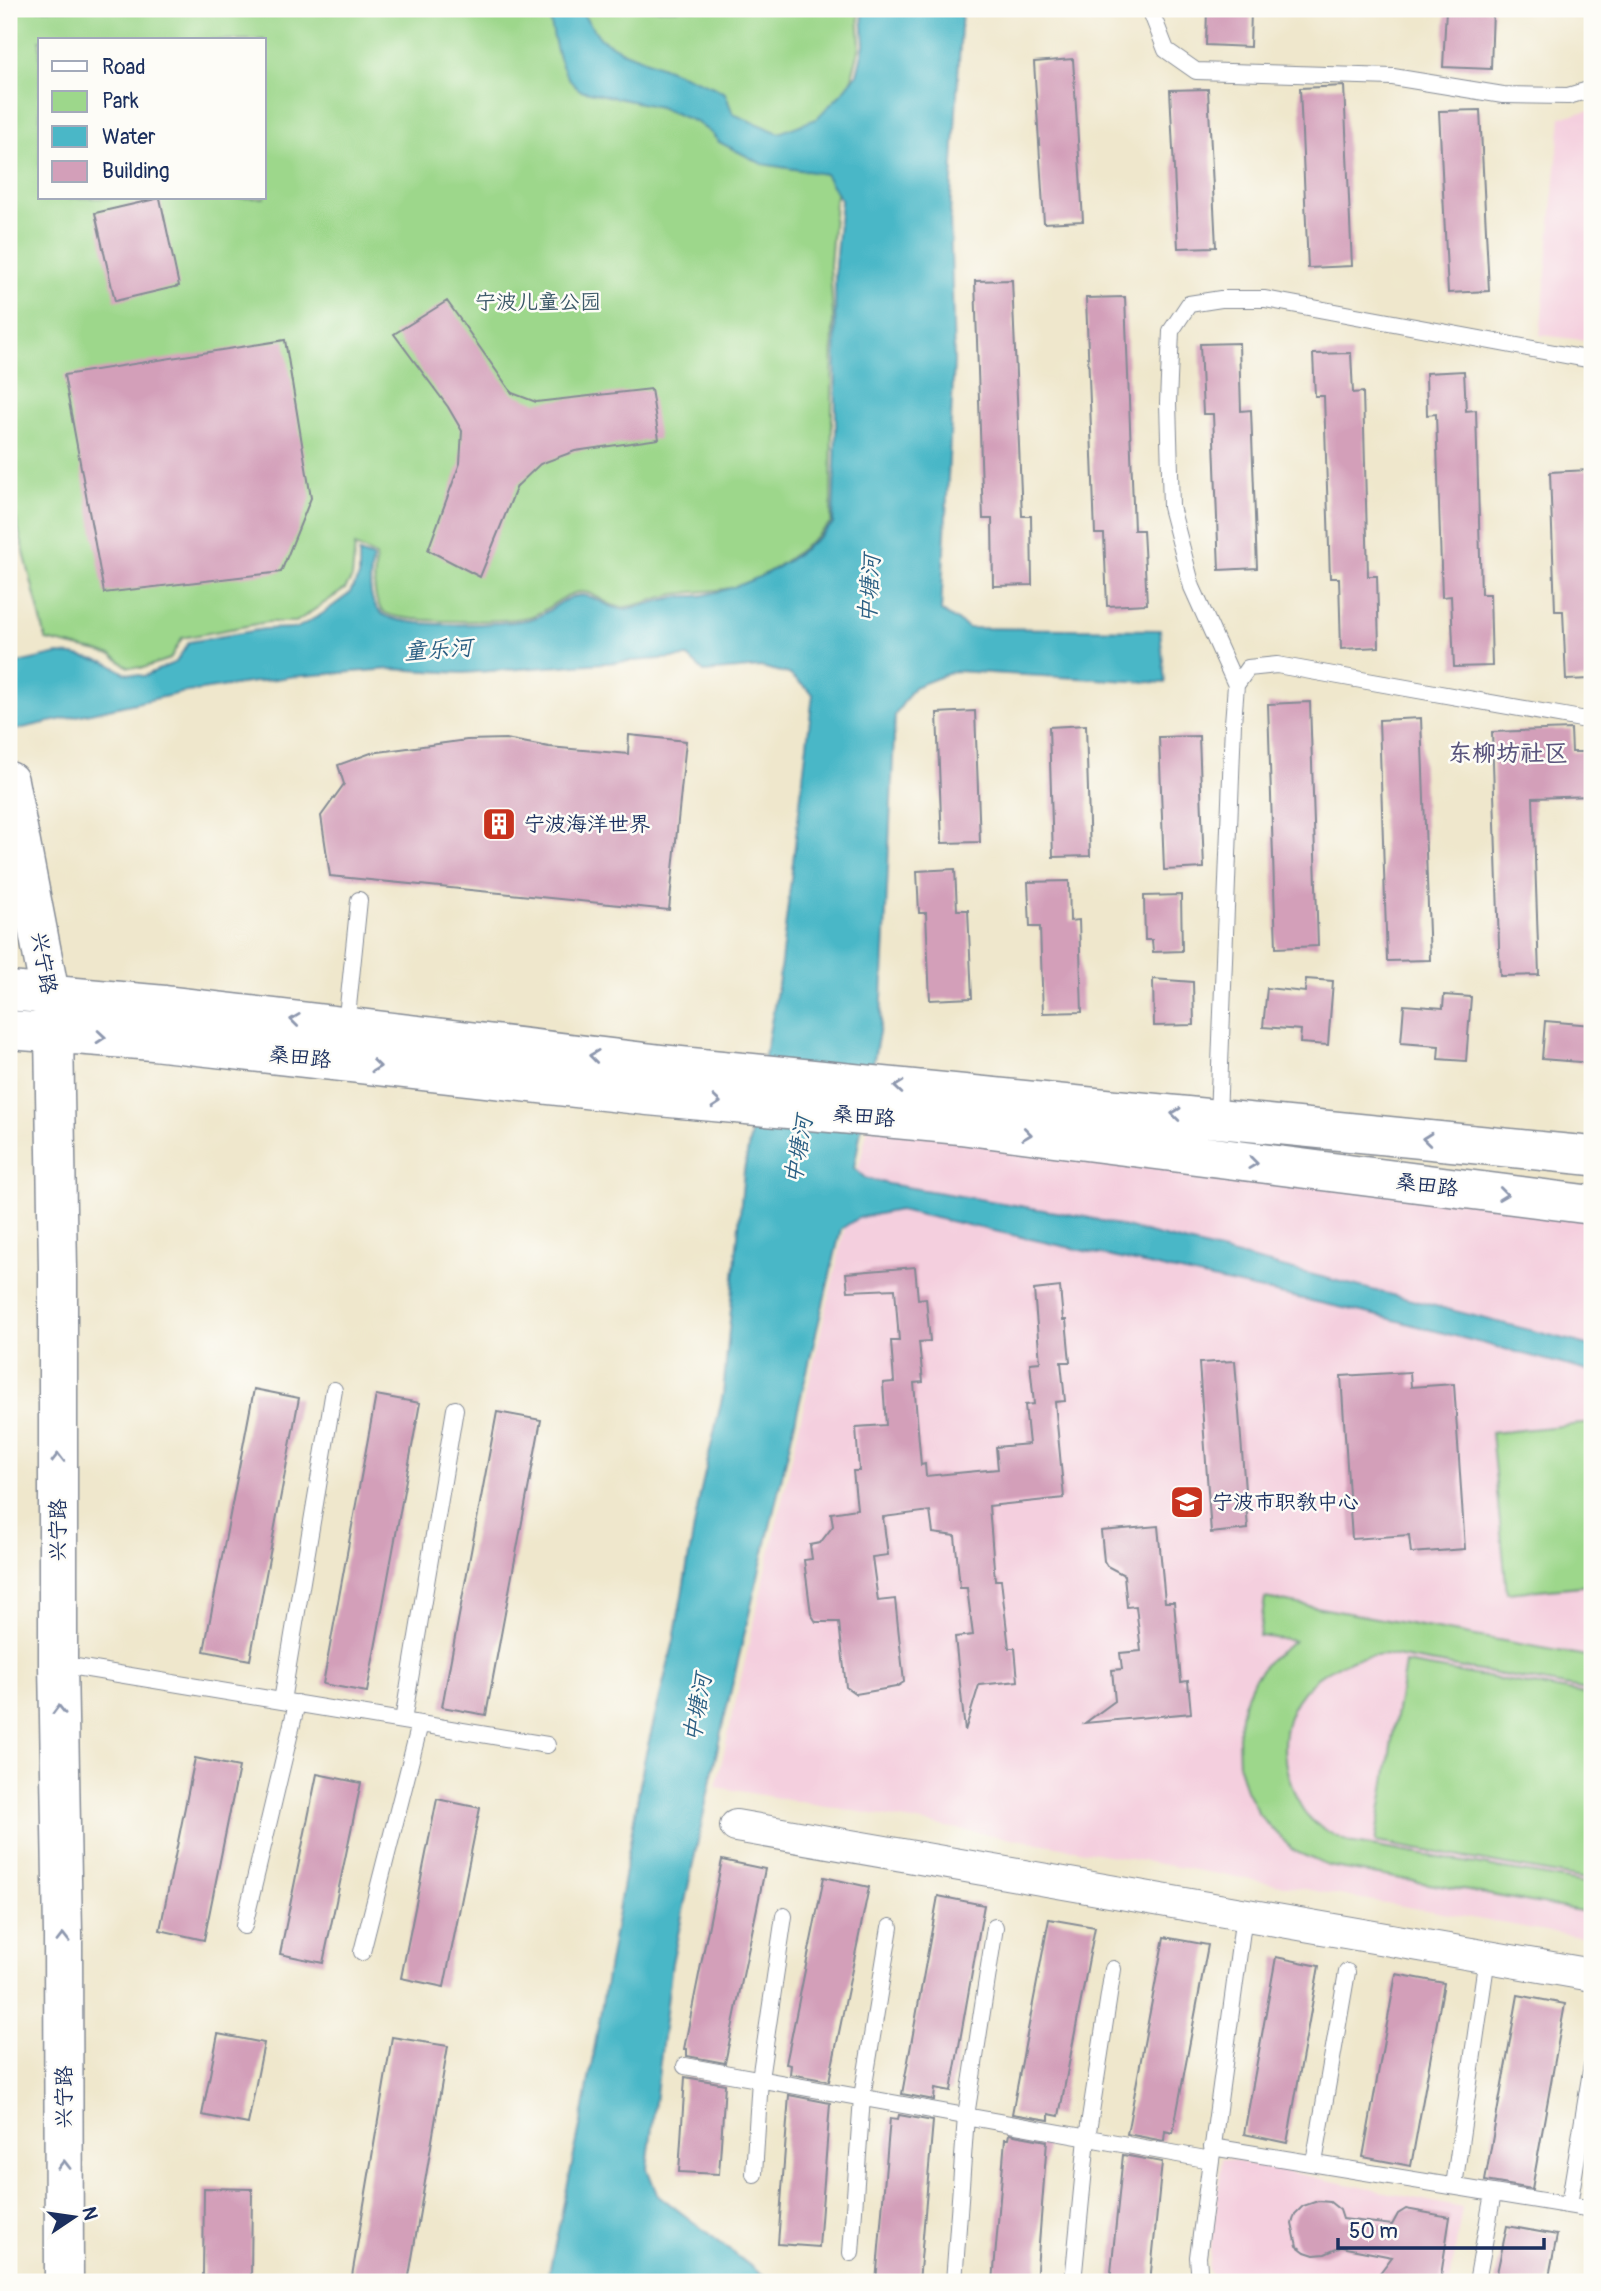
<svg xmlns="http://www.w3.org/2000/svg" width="1601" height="2291" viewBox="0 0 1601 2291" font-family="Pangolin,'LXGW WenKai TC',sans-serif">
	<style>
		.built { fill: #f4cfde }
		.green { fill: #9dd78b; stroke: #5c8374; stroke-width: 2; fill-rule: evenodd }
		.water { fill: #4ab7c7; stroke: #327392; stroke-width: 2 }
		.building { fill: #d39fb9 }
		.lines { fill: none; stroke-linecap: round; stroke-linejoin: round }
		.service-casing { stroke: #858b95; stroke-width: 18 }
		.minor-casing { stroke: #858b95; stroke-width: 34 }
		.secondary-casing { stroke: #858b95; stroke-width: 41 }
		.service { stroke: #fff; stroke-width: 16 }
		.minor { stroke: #fff; stroke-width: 32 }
		.secondary { stroke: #fff; stroke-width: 38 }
		.oneway { stroke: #8d97ae }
		.labels { text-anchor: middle; stroke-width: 5; stroke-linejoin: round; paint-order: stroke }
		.park-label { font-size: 21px; fill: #3c5969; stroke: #fdfcf7 }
		.poi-label { font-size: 21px; fill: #1b2f5e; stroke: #fdfcf7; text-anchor: start }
		.street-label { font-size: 21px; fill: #1b2f5e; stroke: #fdfcf7 }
		.water-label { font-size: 23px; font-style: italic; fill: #2b5f83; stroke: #fdfcf7 }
		.quarter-label { font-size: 24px; font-weight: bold; fill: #5b567e; stroke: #fdfcf7 }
	</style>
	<rect width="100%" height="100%" fill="#fdfcf7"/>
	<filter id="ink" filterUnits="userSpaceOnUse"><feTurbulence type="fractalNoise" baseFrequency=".0143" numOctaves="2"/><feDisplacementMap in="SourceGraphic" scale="14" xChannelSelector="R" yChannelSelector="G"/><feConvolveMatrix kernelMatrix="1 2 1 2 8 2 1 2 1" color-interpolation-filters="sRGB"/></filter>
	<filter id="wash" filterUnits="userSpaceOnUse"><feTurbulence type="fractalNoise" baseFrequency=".00686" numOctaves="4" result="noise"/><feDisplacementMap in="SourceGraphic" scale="28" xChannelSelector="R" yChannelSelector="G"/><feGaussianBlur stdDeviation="1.57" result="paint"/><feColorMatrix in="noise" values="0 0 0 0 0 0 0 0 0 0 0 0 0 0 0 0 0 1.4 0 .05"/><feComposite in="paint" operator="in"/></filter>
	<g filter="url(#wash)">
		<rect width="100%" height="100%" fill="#efe7cc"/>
		<!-- built -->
		<path class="built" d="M1592,110V341L1540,335L1561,117Z
			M868,1127L1592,1217V1939L716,1787Z
			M1222,2158L1462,2208L1450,2282H1213L1208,2269Z"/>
		<!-- green -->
		<path class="green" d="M9,9H858L860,46L853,73L835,202L830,266L833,316L831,523C803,549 771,576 734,587C714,592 695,591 676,594C658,597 641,606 624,607C605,608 595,588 575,593C559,597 548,611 532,616C511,623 401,624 384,612C370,601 375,571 376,556L355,546L352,578L345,589L296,622H268L182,638L170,659L143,668L128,667L112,655L46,640L9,492ZM40,40H264V198H40Z
			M1592,1423V1585L1507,1593L1491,1433Z
			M1265,1598L1592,1657V1691L1384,1654C1316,1659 1268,1708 1289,1778C1293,1790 1299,1807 1308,1816C1318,1828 1334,1835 1348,1842L1592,1884V1913L1328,1866L1294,1851L1259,1815L1246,1790L1239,1766L1238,1736L1243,1704L1254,1679L1270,1659L1294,1641L1259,1636Z
			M1405,1663L1592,1695V1880L1375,1842Z"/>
		<!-- water -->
		<path class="water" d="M548,9H579L601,39L622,51L711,86L725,93L733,114L779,133L816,119L842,93L857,74L864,45L862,9H962L950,215L954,362L941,611L969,628L1160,630L1165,683L955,671L914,687L895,715L881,1021L854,1168L865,1178L888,1184L1086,1217L1592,1346V1372L1375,1315L899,1210L858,1218L841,1229L721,1732L672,1963L647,2168L657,2194L771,2282H547L584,2108L644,1761L674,1640L700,1494L723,1394L744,1171L779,979L813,694L789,674L761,667L704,672L688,657L463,673L391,669L289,677L181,693L9,731V665L58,654L73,655L106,662L125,673L144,676L176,662L189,642L264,629L297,628L322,614L349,594L359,577V553L373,558C370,575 366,600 381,613C398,629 510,626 534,618C549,614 560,599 576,596C595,592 607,611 626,609C641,607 657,601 672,598C683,595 694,597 704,595C758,584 794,561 833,524L836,433L835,266L841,200L825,174L762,164L719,142L711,133L696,122L659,107L580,90C557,75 554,34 548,9Z"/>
		<g id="blocks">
			<!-- building -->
			<path class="building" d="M1207,9H1251L1250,47L1206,45Z
				M1446,9H1493L1491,69L1443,67Z
				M1073,59L1083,221L1044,223L1034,62Z
				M1344,86L1352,266L1308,268L1300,88Z
				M1208,89L1216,247L1178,248L1170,90Z
				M1480,110L1489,291L1448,293L1439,111Z
				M160,198L179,286L115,301L95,213Z
				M1012,280L1022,516H1031L1032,585L993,586L992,519H983L975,281Z
				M1125,297L1134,530H1143L1147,604L1107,606L1104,534H1095L1086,298Z
				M447,301L512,393L536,402L651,389L659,439L575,451L540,464L517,486L480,577L428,550L460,463L462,431L448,407L394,334Z
				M285,340L311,498L281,572L104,593L64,375Z
				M1239,343L1241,411L1251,410L1257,568L1219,570L1213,414H1203L1200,344Z
				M1351,353L1353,393L1363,392L1368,576H1377L1379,647L1341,649L1339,578H1330L1324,396H1315L1313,354Z
				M1464,371L1466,411L1476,410L1481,594H1490L1492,666L1454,667L1451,596L1442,597L1436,414L1427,415L1426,373Z
				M1589,470L1592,564V679L1566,680L1563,611H1555L1550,472Z
				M1310,702L1318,946L1276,948L1268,704Z
				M975,711L980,842L942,843L937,713Z
				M1421,718L1430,960L1387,961L1379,720Z
				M1086,725L1090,856L1053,857L1049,727Z
				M1571,729L1572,752H1592V796L1533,798L1539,975L1500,976L1492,732Z
				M629,735L686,741L669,910L330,876L321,816L344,784L338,765L371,753L467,740L506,739L549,747L628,754Z
				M1199,736L1204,868L1164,870L1159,737Z
				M955,869L957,910H968L972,998L930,1000L926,913H919L917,871Z
				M1069,881L1070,921L1079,920L1082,1012L1043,1013L1040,927H1030L1028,882Z
				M1181,895L1182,951L1153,952L1152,940H1145L1144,896Z
				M1153,979L1193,982L1194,1025L1154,1026Z
				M1306,979L1333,981L1328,1045L1300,1043L1301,1030L1263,1027L1267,988L1305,992Z
				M1444,995L1471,997L1466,1061L1438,1059L1439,1046L1401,1043L1404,1005L1443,1008Z
				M1545,1021L1592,1025V1063L1542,1059Z
				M915,1267L918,1299L926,1298L930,1341L919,1342L923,1382L914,1383L921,1465L925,1464L926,1476L998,1469L996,1447L1029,1444L1025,1405L1034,1404L1030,1363L1040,1362L1034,1290L1060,1287L1063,1320H1066L1070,1362H1061L1065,1401L1055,1402L1064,1498L989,1506L995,1580H1001L1009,1648H1015L1018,1681L979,1685L965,1731L955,1637L973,1635L967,1588H960L955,1536L933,1533L930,1511L883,1517L888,1555L872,1557L878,1601L895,1599L904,1682L896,1687L856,1694L846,1687L839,1622H816L811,1614L804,1560L812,1559L810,1545L820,1543L833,1526L831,1513L857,1509L853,1471H859L856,1427L886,1425L883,1383L894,1382L891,1341H899L895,1289L848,1291L846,1273Z
				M1235,1361L1248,1529L1211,1533L1199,1363Z
				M1410,1372L1411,1387L1454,1384L1465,1549L1411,1553L1409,1535L1352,1539L1341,1376Z
				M254,1389L299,1398L250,1660L204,1651Z
				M376,1395L420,1403L367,1692L323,1684Z
				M497,1412L541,1420L486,1715L442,1707Z
				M1158,1526L1165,1602H1174L1181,1682L1188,1681L1191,1713L1085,1723L1115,1701L1112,1670L1122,1669L1120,1653L1141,1651L1136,1606L1127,1607L1124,1575L1107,1566L1104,1561L1101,1531Z
				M195,1758L239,1767L204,1940L160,1930Z
				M317,1774L361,1783L323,1963L280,1954Z
				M437,1799L480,1808L444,1987L401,1978Z
				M722,1860L765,1869L725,2063L687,2056V2049H684Z
				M824,1877L869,1887L829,2081L790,2074L791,2065L786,2064Z
				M938,1896L984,1905L951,2091L935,2088L934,2100L902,2094Z
				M1049,1919L1095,1927L1059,2116L1049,2114V2120L1012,2114Z
				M1164,1937L1208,1945L1173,2133L1165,2131L1164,2141L1127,2134Z
				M1276,1957L1319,1966L1287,2143L1244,2134Z
				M1396,1974L1444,1983L1411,2166L1363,2157Z
				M1518,1995L1565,2004L1532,2189L1485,2181Z
				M218,2034L264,2043L248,2124L202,2115Z
				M392,2037L448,2046L408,2282H351Z
				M685,2077L725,2084L719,2174L679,2172Z
				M789,2095L830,2103L819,2247L778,2244Z
				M899,2115L933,2121L919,2282H876L890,2118L898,2119Z
				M1009,2134L1047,2141L1036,2282H993L1005,2139H1008Z
				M1123,2155L1162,2162L1150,2282H1110Z
				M204,2188L252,2189L251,2277L203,2276Z
				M1318,2201L1330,2202L1340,2210L1343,2219L1392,2225L1398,2214L1406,2209L1450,2217L1440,2282H1373L1392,2257L1341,2247L1325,2254L1314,2255L1305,2252L1297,2246L1292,2224L1295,2214L1303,2206Z
				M1507,2226L1557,2235L1548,2282H1495Z"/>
		</g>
	</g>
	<g filter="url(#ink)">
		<use href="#blocks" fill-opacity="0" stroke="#858b95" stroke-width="2"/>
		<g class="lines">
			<!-- service casing -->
			<g class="service-casing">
				<path id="service" d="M1150,9L1166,50L1196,71L1393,77L1503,95L1568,96L1592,89
					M1236,685L1192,587L1171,507L1168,403L1171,331L1189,304L1221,299H1265L1592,360
					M346,1026L359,900
					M1218,1118L1233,723L1236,685L1248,668L1277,665L1592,721
					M58,1664L547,1745
					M282,1701L334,1390
					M403,1721L455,1409
					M244,1926L297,1703
					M362,1952L420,1724
					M685,2066L1211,2160
					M1212,2147L1592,2209
					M1314,2163L1347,1972
					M754,2174L760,2079L784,1916
					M1454,2186L1487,1957
					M1569,2205L1592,2065
					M851,2253L862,2097L890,1927
					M954,2282L966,2116L995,1927
					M1073,2282L1087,2138L1113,1969
					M1200,2282L1198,2257L1244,1915
					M1477,2282L1493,2193"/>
			</g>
			<!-- minor casing -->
			<g class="minor-casing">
				<path id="minor" d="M736,1826L1592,1975"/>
			</g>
			<!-- secondary casing -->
			<g class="secondary-casing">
				<path id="secondary" d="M9,781L50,994L54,1033L58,1270V1664L63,1933L64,2282
					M9,991L165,1005L662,1064L1592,1156
					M9,1030L153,1041L648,1096L960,1125L1592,1205"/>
			</g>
			<!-- service -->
			<use href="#service" class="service"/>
			<!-- minor -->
			<use href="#minor" class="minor"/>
			<!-- secondary -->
			<use href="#secondary" class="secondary"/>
		</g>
		<!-- one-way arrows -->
		<defs><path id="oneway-chevron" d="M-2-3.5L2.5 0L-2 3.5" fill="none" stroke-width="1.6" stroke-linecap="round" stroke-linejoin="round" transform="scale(1.75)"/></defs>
		<g class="oneway">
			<use href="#oneway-chevron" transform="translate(295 1020) rotate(-173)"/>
			<use href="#oneway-chevron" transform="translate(101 1037) rotate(5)"/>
			<use href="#oneway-chevron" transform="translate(594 1056) rotate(-173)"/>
			<use href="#oneway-chevron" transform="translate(376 1066) rotate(6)"/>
			<use href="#oneway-chevron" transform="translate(899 1087) rotate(-175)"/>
			<use href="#oneway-chevron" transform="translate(716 1102) rotate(5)"/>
			<use href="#oneway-chevron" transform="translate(1176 1114) rotate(-174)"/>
			<use href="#oneway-chevron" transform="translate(1027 1134) rotate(7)"/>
			<use href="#oneway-chevron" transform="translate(1427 1139) rotate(-174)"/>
			<use href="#oneway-chevron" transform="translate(1253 1163) rotate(7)"/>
			<use href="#oneway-chevron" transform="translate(1503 1194) rotate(7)"/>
			<use href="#oneway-chevron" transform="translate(58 1458) rotate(-90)"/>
			<use href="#oneway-chevron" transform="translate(59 1710) rotate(-91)"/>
			<use href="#oneway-chevron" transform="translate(63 1938) rotate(-90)"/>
			<use href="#oneway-chevron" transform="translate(64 2165) rotate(-90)"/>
		</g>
	</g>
	<!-- icons -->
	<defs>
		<g id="building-square" transform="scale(1.75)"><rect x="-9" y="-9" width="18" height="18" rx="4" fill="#c8321e" stroke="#fdfcf7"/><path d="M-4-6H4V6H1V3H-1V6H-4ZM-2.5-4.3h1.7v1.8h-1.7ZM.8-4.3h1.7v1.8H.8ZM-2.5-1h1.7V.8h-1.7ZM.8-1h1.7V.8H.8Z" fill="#fff"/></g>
		<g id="university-square" transform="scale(1.75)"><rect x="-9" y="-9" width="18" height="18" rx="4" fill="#c8321e" stroke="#fdfcf7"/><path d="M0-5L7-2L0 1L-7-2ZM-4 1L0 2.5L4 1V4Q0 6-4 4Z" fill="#fff"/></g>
	</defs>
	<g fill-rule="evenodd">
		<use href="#building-square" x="499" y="824"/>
		<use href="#university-square" x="1187" y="1502"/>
	</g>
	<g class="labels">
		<!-- park labels -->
		<g class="park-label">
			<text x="538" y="309">宁波儿童公园</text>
		</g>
		<!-- poi labels -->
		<g class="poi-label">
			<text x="524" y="831">宁波海洋世界</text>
			<text x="1212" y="1509">宁波市职教中心</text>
		</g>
		<!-- street labels -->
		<g class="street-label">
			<text transform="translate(44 963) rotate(80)" y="7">兴宁路</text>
			<text transform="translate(300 1057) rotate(6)" y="7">桑田路</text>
			<text transform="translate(864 1116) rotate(5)" y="7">桑田路</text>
			<text transform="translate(1427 1185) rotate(7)" y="7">桑田路</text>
			<text transform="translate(58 1530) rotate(-90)" y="7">兴宁路</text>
			<text transform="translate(64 2097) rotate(-90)" y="7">兴宁路</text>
		</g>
		<!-- water labels -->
		<g class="water-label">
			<text transform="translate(869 589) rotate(-86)" y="8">中塘河</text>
			<text transform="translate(438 649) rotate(-4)" y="8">童乐河</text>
			<text transform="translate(798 1150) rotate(-80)" y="8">中塘河</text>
			<text transform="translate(697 1708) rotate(-80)" y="8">中塘河</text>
		</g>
		<!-- quarter labels -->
		<g class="quarter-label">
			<text x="1508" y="761">东柳坊社区</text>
		</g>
	</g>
	<!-- margin -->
	<rect width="1601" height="2291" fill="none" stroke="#fdfcf7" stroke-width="35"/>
	<!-- legend -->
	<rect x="38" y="38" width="228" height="161" fill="#fdfcf7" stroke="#a3aaba" stroke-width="2"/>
	<rect x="52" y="61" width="35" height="10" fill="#ffffff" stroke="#a3aaba" stroke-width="2"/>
	<text x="102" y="74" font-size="21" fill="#1b2f5e">Road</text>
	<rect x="52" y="91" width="35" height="21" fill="#9dd78b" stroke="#a3aaba" stroke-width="2"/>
	<text x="102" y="108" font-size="21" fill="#1b2f5e">Park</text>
	<rect x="52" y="126" width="35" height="21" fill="#4ab7c7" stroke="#a3aaba" stroke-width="2"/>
	<text x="102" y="144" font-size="21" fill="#1b2f5e">Water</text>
	<rect x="52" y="161" width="35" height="21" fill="#d39fb9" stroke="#a3aaba" stroke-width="2"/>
	<text x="102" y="178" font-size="21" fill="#1b2f5e">Building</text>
	<!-- north arrow -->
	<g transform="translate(74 2217) rotate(77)" stroke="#fdfcf7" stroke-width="5" paint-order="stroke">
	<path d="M0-5L12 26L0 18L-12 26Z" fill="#1b2f5e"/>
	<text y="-10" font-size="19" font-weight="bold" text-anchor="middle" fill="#1b2f5e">N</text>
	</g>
	<!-- scale -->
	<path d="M1338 2238v10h206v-10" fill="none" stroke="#1b2f5e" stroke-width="3.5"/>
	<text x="1349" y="2238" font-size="21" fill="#1b2f5e" stroke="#fdfcf7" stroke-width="5" paint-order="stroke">50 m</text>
</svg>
